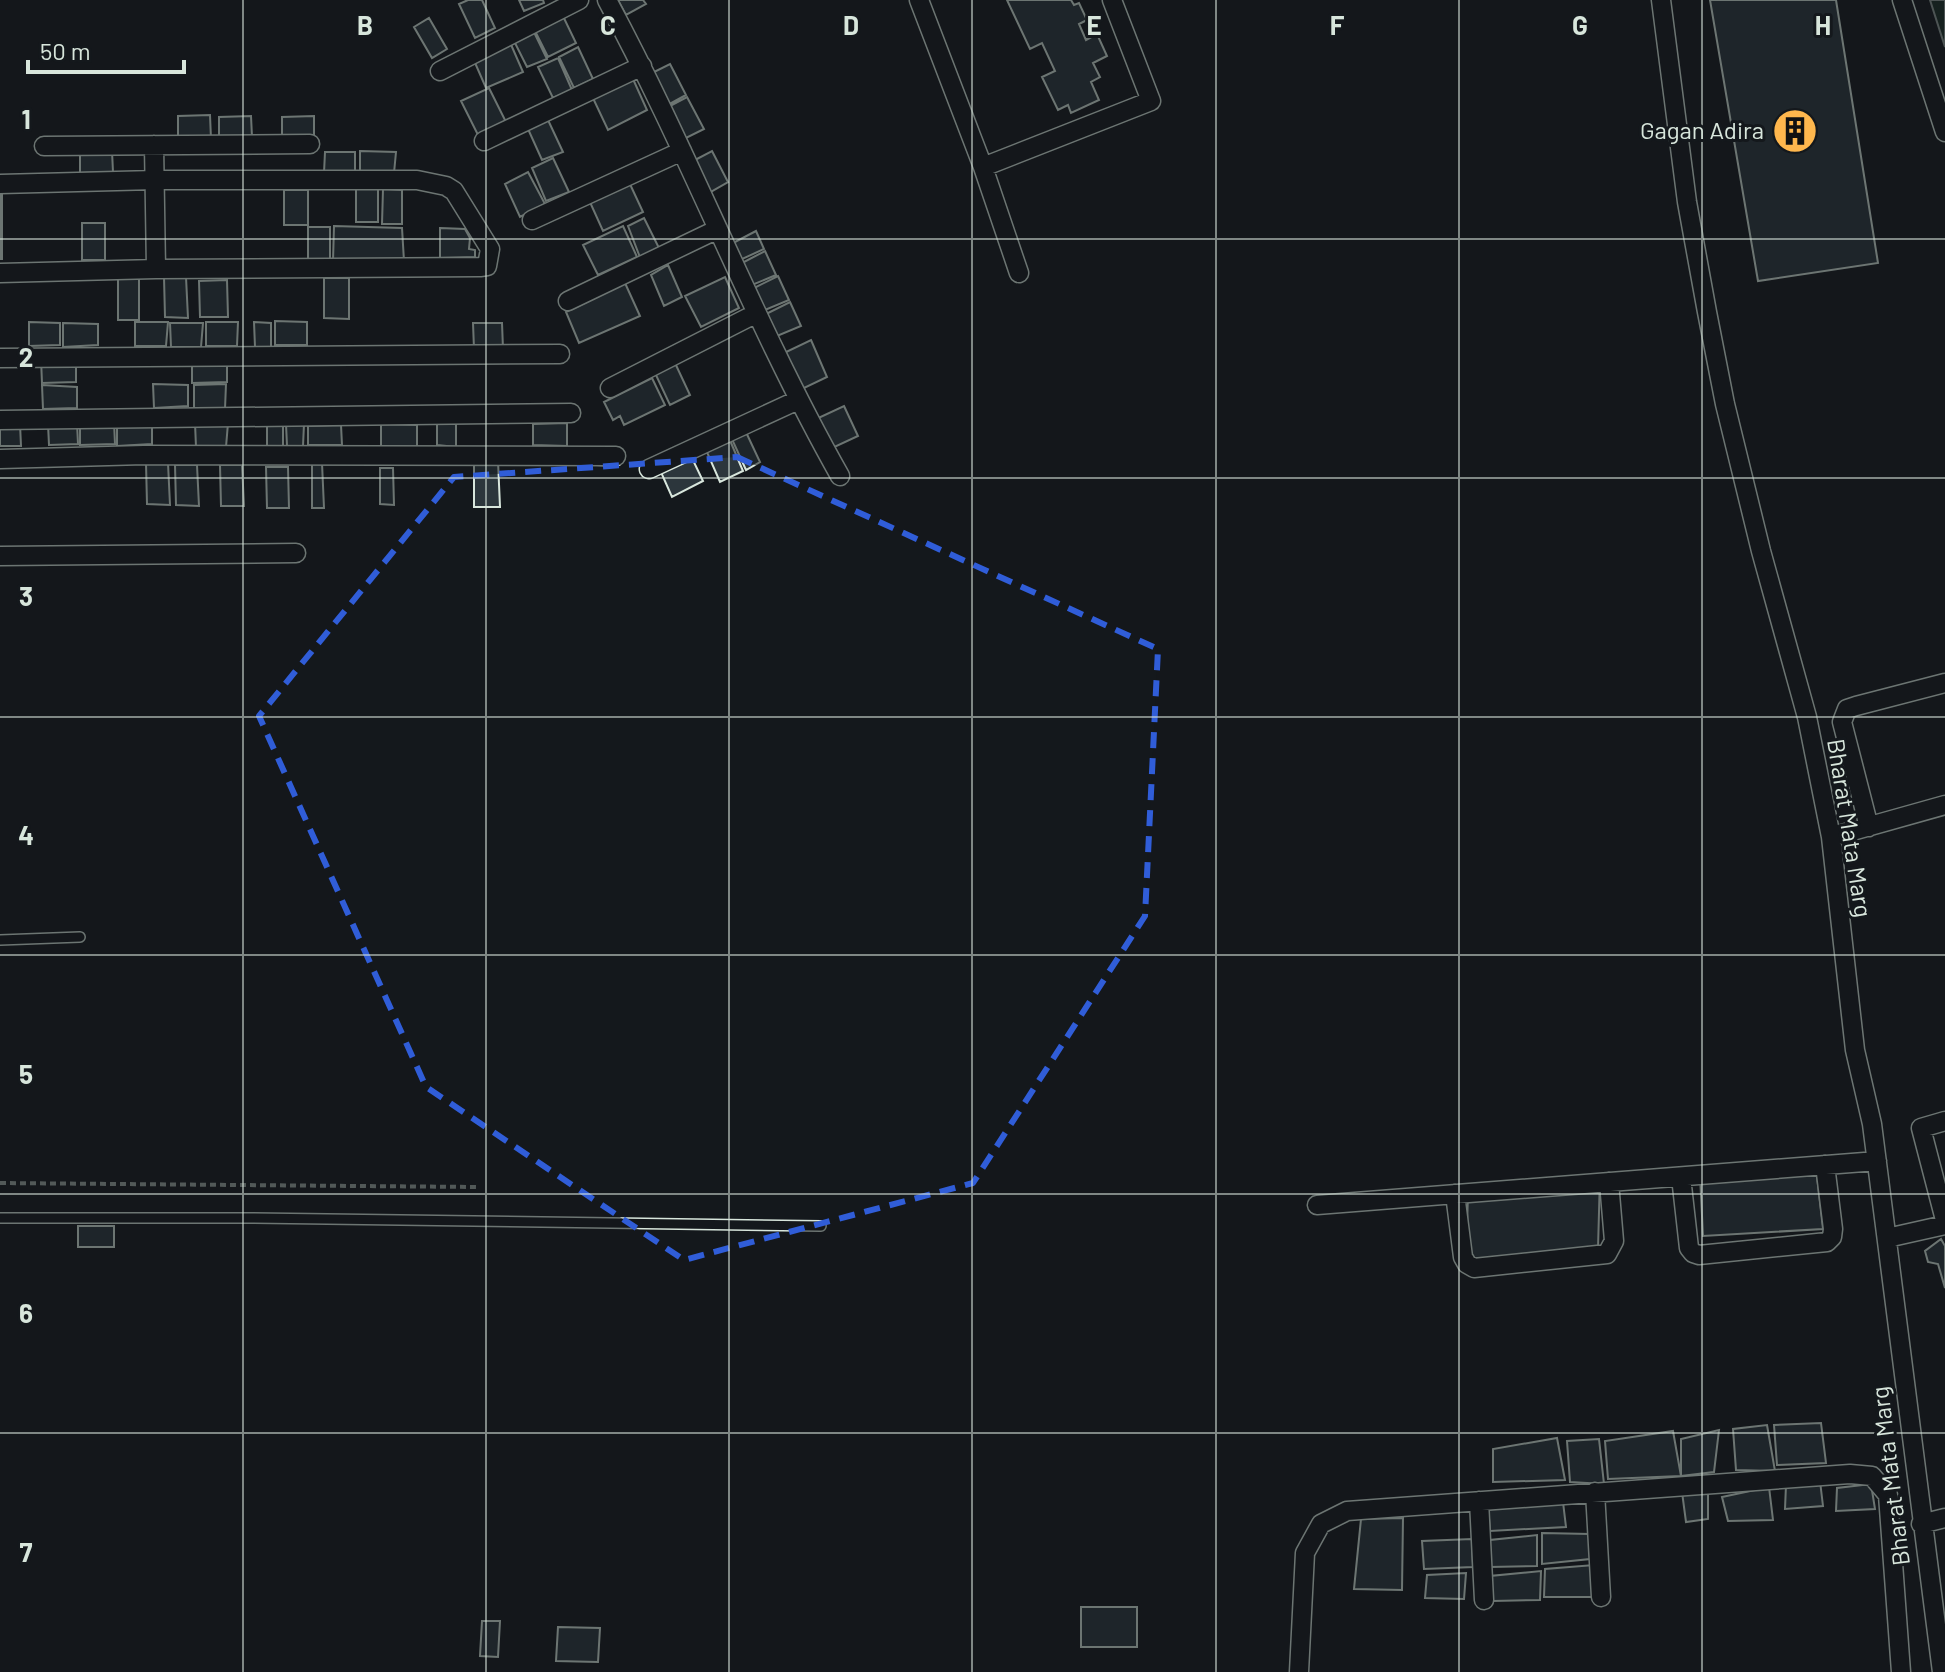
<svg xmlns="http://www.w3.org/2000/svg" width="1945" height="1672" viewBox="0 0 1945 1672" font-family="Barlow,sans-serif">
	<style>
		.green { fill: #1a2d24; stroke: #939e99; stroke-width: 2 }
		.building { fill: #2c363c; stroke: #d8e6dc; stroke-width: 2 }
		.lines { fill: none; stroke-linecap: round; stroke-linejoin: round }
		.service-casing { stroke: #d8e6dc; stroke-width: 12 }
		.minor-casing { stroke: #d8e6dc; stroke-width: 21 }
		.path { stroke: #9da8a2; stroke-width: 4; stroke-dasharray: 6 4; stroke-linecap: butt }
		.service { stroke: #14181c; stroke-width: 9 }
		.minor { stroke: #14181c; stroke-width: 18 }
		.marked { fill: none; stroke: #305dd8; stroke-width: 6; stroke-dasharray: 16 10; stroke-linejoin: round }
		.grid { fill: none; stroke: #d8e6dc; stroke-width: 2; stroke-opacity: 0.55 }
		.labels { text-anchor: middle; stroke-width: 6; stroke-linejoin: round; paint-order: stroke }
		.poi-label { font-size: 24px; fill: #d8e6dc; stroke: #14181c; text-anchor: end }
		.street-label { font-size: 24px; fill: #d8e6dc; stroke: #14181c }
		.grid-label { font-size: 26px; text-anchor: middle; font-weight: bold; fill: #d8e6dc; stroke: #14181c; stroke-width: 6; stroke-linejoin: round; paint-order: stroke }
	</style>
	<rect width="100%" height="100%" fill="#14181c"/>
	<!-- green -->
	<path class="green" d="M1930,0H1945V47Z"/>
	<!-- building -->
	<path class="building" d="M468,0H482L495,28L475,38L459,4Z
		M519,0H543L544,3L524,11Z
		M618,0H643L646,4L626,15Z
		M1007,0H1071L1074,5L1079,3L1087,20L1079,24L1086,40L1097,34L1107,56L1093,63L1100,77L1091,82L1099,100L1071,113L1068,105L1058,110L1042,77L1055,71L1042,43L1030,49Z
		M1710,0H1836L1878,263L1758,281Z
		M561,12L576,43L548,57L533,27Z
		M429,18L447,49L432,58L414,27Z
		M532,28L547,59L527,67L512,37Z
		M509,40L523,72L486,88L472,56Z
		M578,47L593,79L574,88L559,57Z
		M558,58L572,90L553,98L538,67Z
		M670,64L686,95L666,106L650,74Z
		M633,79L647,110L608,130L592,96Z
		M489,88L506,122L478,135L461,101Z
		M687,97L704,129L684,139L668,107Z
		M210,115L211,139H178V116Z
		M251,116L252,137L219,138V117Z
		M314,116V138L282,139V117Z
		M548,120L563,152L542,160L528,129Z
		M112,151L113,172L80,173V152Z
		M360,151L396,152L394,173L360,172Z
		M712,151L728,182L707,194L693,161Z
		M325,152H355V174L324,173Z
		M553,158L569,192L546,201L532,168Z
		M528,172L545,204L520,217L505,184Z
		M629,182L643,212L603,231L589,200Z
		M356,187L378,188V222H356Z
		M383,189L402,190V224H382Z
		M2,190V259H0V191Z
		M284,190H308V225H284Z
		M644,218L660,250L641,260L628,226Z
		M82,223H105V260H82Z
		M334,226L402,228L404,261H333Z
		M623,226L637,257L598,275L583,245Z
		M308,227H330V262L308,261Z
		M440,228L465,229L470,238L469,249L475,250V257L440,258Z
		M756,231L764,249L740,260L733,243Z
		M765,251L776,275L752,285L742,263Z
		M668,265L682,297L664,306L651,275Z
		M778,276L789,300L765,310L754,288Z
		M164,277H186L188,318L165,317Z
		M725,277L739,308L701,327L685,296Z
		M324,278H349V319L324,318Z
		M118,279H139V320H118Z
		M227,280L228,317H200L199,281Z
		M625,283L640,316L579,343L566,312Z
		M790,302L801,326L777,336L766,314Z
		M275,321L307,322V345H275Z
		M29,322L60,323V345L29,346Z
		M135,322H168L166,346H135Z
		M206,322H238L237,346H206Z
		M254,322L271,323V347H255Z
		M63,323L98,324V345L63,347Z
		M170,323H203L201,347H171Z
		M473,323H502L503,349H474Z
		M811,340L827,377L800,390L784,353Z
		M41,359L76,360V382L42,383Z
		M192,359L227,360V382L192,383Z
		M675,363L690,395L670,405L655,373Z
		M652,378L665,405L624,425L620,416L613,420L604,402Z
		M153,384L188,385V406L154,408Z
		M226,384L225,409H194V385Z
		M42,385L77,387V408L43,409Z
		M844,406L858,436L828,450L814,420Z
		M80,421L114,422L115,444L80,445Z
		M117,422L152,423V444L117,446Z
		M77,423L78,444L49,445L48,424Z
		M195,423H228L226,447H196Z
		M567,423V446L533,445V424Z
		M20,424L21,446H0V425Z
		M286,424H304L303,446H287Z
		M381,424L417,425V447L381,448Z
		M437,424H456V447L437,445Z
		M267,425H283V446H267Z
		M341,425L342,445H308V426Z
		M745,430L760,462L746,470L731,437Z
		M729,438L743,471L720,482L706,450Z
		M691,456L703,481L672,497L660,470Z
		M498,461L500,507H474V462Z
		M146,463H168L170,505L147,504Z
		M312,463H322L324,508H312Z
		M175,465H197L199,506L176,505Z
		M220,465H242L244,506H221Z
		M266,467H288L289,508H267Z
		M380,468H393L394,505L380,504Z
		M1815,1159L1823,1229L1703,1236L1700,1175Z
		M1600,1175L1598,1249L1466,1262L1468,1193Z
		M78,1226H114V1247H78Z
		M1941,1239L1945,1246V1288L1938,1264L1928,1262L1925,1251Z
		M1821,1423L1826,1463L1777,1465L1774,1425Z
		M1767,1425L1775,1471L1736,1470L1733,1429Z
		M1719,1430L1714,1472L1681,1476V1439Z
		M1673,1431L1681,1476L1608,1479L1605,1441Z
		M1557,1438L1565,1480L1493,1482V1449Z
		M1599,1439L1604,1484L1570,1482L1567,1441Z
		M1820,1481L1823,1506L1785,1509L1786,1485Z
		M1871,1484L1875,1509L1836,1511L1837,1488Z
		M1769,1487L1773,1520L1728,1521L1722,1497Z
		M1708,1489V1519L1686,1522L1682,1492Z
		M1563,1502L1566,1527L1490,1531L1488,1505Z
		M1403,1518L1402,1590L1354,1589L1361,1519Z
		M1542,1533L1590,1534V1559L1542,1564Z
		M1537,1535V1566L1490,1567V1540Z
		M1472,1539L1473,1567L1424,1569L1422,1541Z
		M1594,1565L1597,1597H1544L1545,1569Z
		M1541,1571L1540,1600L1493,1601L1490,1576Z
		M1466,1573L1464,1599L1425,1598L1427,1575Z
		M1081,1607H1137V1647H1081Z
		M482,1621H500L498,1657L480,1656Z
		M558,1627L600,1628L598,1662L556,1661Z"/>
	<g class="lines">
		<!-- service casing -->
		<g class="service-casing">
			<path id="service" d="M0,940L80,937
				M0,1218H254L821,1226"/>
		</g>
		<!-- minor casing -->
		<g class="minor-casing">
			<path id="minor" d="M607,0C691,156 753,322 840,476
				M919,0L983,167L1019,273
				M1661,0L1687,202L1707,312L1725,404L1761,551L1807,717L1831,837L1855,1050L1872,1124L1942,1672
				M1902,0L1945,132
				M440,71L579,0
				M484,141L642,66
				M154,145L156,269
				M44,146L310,144
				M983,167L1151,101L1112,0
				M0,184L155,180H417L446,186L454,191L490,249L487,266L480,267L156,269L0,273
				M532,220L682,151
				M568,301L718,229
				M0,358L560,354
				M610,388L757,313
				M0,420L571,413
				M0,459L144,455L616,456
				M649,469L798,400
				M0,556L296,553
				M1869,827L1842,722L1847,709L1856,706L1945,683
				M1831,837L1945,805
				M1945,1121L1921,1128L1945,1220
				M1681,1177L1689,1248L1693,1253L1699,1255L1827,1242L1832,1237L1833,1229L1825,1165
				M1455,1194L1463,1257L1467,1264L1474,1268L1607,1254L1614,1241L1609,1182
				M1317,1205L1877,1161
				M1887,1238L1945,1225
				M1595,1492L1601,1597
				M1479,1501L1484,1600
				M1921,1524L1945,1518
				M1299,1672L1305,1553L1321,1524L1347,1511L1850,1474L1872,1476L1888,1495L1901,1672"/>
		</g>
		<!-- path -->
		<path class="path" d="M0,1183L476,1187"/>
		<!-- service -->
		<use href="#service" class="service"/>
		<!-- minor -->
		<use href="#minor" class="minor"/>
	</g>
	<!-- marked area -->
	<path d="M0 0H1945V1672H0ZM737,457L1158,649L1145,916L973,1183L684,1260L426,1087L259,716L454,477Z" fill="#14181c" fill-opacity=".55" fill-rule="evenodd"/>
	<path class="marked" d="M737,457L1158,649L1145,916L973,1183L684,1260L426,1087L259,716L454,477Z"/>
	<!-- grid -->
	<path class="grid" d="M243,0V1672M486,0V1672M729,0V1672M972,0V1672M1216,0V1672M1459,0V1672M1702,0V1672M0,239H1945M0,478H1945M0,717H1945M0,955H1945M0,1194H1945M0,1433H1945"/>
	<!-- icons -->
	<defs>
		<g id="building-disc" transform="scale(2.3)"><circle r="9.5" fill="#ffb74d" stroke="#14181c"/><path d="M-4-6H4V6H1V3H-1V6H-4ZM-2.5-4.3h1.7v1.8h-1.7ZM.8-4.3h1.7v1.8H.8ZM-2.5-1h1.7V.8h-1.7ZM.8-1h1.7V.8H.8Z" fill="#111"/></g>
	</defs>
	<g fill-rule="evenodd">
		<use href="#building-disc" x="1795" y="131"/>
	</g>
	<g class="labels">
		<!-- poi labels -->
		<g class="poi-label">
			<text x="1764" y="139">Gagan Adira</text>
		</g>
		<!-- street labels -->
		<g class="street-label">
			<text transform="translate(1849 828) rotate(81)" y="8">Bharat Mata Marg</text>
			<text transform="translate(1891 1476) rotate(-97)" y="8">Bharat Mata Marg</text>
		</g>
	</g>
	<g class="grid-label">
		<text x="365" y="35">B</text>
		<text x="608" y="35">C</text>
		<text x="851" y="35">D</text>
		<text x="1094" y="35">E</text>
		<text x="1337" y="35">F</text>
		<text x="1580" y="35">G</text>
		<text x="1823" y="35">H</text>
		<text x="26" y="129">1</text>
		<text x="26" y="367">2</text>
		<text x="26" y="606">3</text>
		<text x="26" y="845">4</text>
		<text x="26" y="1084">5</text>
		<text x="26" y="1323">6</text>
		<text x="26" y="1562">7</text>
	</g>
	<!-- scale -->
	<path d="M28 60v12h156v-12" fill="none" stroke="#d8e6dc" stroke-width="4"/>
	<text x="40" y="60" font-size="24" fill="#d8e6dc" stroke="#14181c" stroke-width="6" paint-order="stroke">50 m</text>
</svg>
